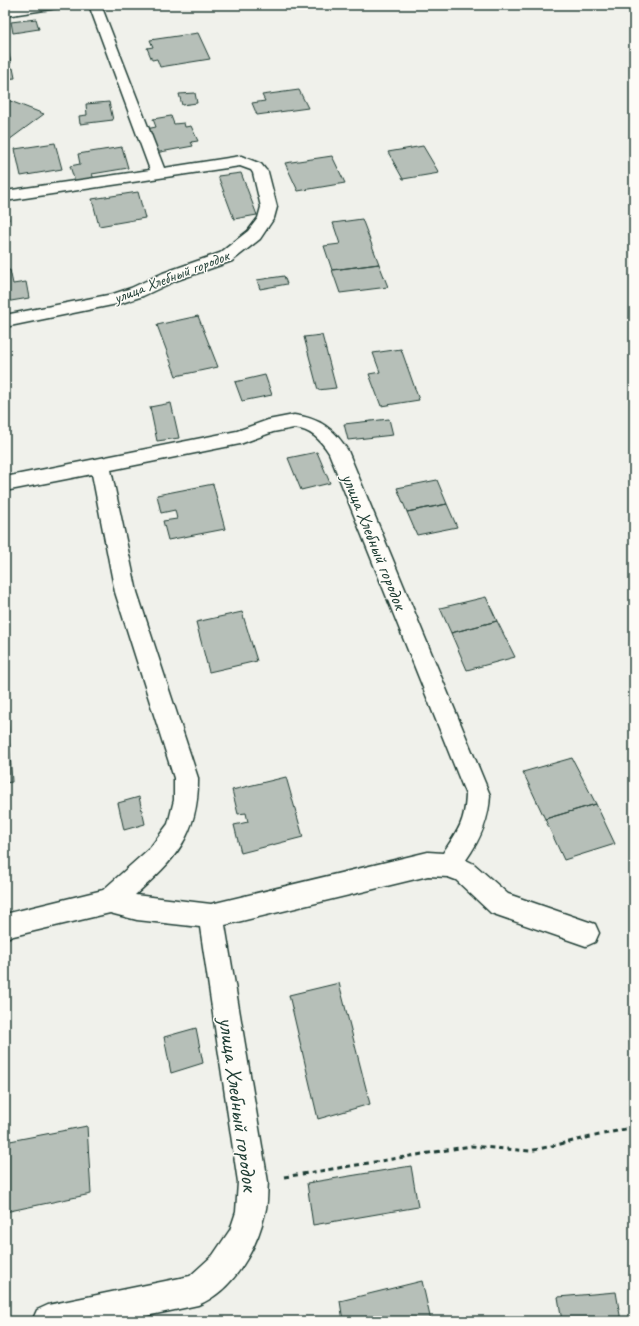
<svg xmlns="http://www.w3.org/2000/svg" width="639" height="1326" viewBox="0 0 639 1326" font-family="Caveat,sans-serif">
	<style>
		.building { fill: #b6bfb8; stroke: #1f3d34 }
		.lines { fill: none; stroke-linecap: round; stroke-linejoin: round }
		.minor-casing { stroke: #1f3d34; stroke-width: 3 }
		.path { stroke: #1f3d34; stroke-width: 3; stroke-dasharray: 5 4; stroke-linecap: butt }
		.minor { fill: #fdfcf7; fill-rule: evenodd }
		.labels { text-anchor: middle; stroke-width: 3; stroke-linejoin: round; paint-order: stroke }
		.far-street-label { font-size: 16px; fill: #1f3d34; stroke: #fdfcf7 }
		.street-label { font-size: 19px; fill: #1f3d34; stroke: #fdfcf7 }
		.near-street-label { font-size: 23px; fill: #1f3d34; stroke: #fdfcf7 }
	</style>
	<rect width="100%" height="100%" fill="#f0f1eb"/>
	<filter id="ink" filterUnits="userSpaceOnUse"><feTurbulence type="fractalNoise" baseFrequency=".025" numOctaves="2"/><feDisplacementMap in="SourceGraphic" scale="8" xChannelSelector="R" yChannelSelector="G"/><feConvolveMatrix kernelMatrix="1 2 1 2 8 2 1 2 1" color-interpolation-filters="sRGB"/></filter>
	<g filter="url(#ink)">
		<!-- building -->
		<path class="building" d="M130,5H163L131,9Z
			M36,19L39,29L13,33L11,22Z
			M198,33L210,59L160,67L157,59L152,60L147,48L153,47L150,40Z
			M5,46H7L11,63L5,64Z
			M13,68L15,78L5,79V69Z
			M299,90L308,108L257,115L252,103L265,101L262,95Z
			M195,93L197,103L182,105L179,94Z
			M5,99L44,114L9,140L5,139Z
			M109,102L113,120L80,124L79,116L87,115L86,104Z
			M171,116L174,124L184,123L185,127L191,126L198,141L191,142L193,146L155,153L146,129L156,127L153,119Z
			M55,143L62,169L21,176L15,149Z
			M423,146L439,173L403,179L388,152Z
			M122,147L128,168L92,174L94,179L75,182L70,166L80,164L78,154Z
			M332,156L345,183L298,191L285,163Z
			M241,173L257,215L234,219L218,176Z
			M138,192L145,218L99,226L92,199Z
			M7,208L9,220L5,221V209Z
			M362,219L379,264L332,270L324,246L340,244L333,223Z
			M379,264L388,287L340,293L332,270Z
			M10,270L13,284L26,282L29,298L5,302V271Z
			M284,276L287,284L260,289L257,280Z
			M198,316L218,367L176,376L157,325Z
			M322,335L336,388L318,390L304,337Z
			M401,349L419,400L381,406L369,374L380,372L373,353Z
			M265,375L272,395L242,401L235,382Z
			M171,403L179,438L157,441L150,407Z
			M389,419L393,435L348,440L344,424Z
			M317,452L330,483L301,490L288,458Z
			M437,480L447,504L407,512L397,488Z
			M213,484L225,529L168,540L163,521L177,519L175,510L161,513L157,495Z
			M447,504L457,527L417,535L407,512Z
			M486,597L497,621L451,633L440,608Z
			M242,612L257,661L209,672L196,622Z
			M497,621L515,657L467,670L451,633Z
			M5,660L10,752L5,753Z
			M10,752L12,782L5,783V753Z
			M572,758L596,804L545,819L523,772Z
			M286,777L303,837L241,853L234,825L248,822L246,813L238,814L232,790Z
			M139,797L145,824L124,830L118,803Z
			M596,804L615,844L564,860L545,819Z
			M339,983L370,1104L318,1119L289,995Z
			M634,1014V1029L629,1015Z
			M196,1028L203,1063L171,1073L164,1037Z
			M87,1126L91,1194L5,1212V1142Z
			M411,1166L418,1207L313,1225L307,1183Z
			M422,1281L431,1321H343L340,1301Z
			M616,1292L621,1321H562L558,1297Z"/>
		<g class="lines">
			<!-- minor casing -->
			<g class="minor-casing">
				<path id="minor" d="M25,5H57L56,8L51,9L5,16V8Z
					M89,5H101L164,168L241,156L261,164L265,169L268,172L277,207L274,218L260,239L232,261L175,281L143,296L122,303L5,327V315L113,294L131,288L163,273L220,253L248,231L258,218L261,207L253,173L251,170L240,166L5,201V191L150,170Z
					M294,415C319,418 335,429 348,451L490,795C489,820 480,840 466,860L474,864L508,894L595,924L599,933L595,942L586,946L491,913L456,880L448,877L428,876L225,925L268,1182C267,1192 268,1203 265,1213C257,1249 233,1291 198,1305L123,1321H32L37,1310L48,1305L190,1276L213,1255L230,1230L236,1212L238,1182L200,927L137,920L110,913L5,938V914L103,890L150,848L168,824L174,800V778L115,592L92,474L5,491V477L237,431L268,420ZM294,428C311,430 320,439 329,453L466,795C465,822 458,831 443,853L428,852L211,904L135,895C175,860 199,834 198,778L137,592L111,470L240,444L273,432Z"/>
			</g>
			<!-- path -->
			<path class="path" d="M284,1177L471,1146L530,1151L634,1127"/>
			<!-- minor -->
			<use href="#minor" class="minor"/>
		</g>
	</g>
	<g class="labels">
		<!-- far-street labels -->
		<g class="far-street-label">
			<text transform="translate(171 276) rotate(-21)" y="6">улица Хлебный городок</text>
		</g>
		<!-- street labels -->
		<g class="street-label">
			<text transform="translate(375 541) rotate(68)" y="7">улица Хлебный городок</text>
		</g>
		<!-- near-street labels -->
		<g class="near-street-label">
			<text transform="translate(239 1104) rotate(82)" y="8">улица Хлебный городок</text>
		</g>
	</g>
	<!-- margin -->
	<rect width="639" height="1326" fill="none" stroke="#fdfcf7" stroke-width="20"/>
	<rect x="10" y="10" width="619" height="1306" fill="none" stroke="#1f3d34" stroke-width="1.5" filter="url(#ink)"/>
</svg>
